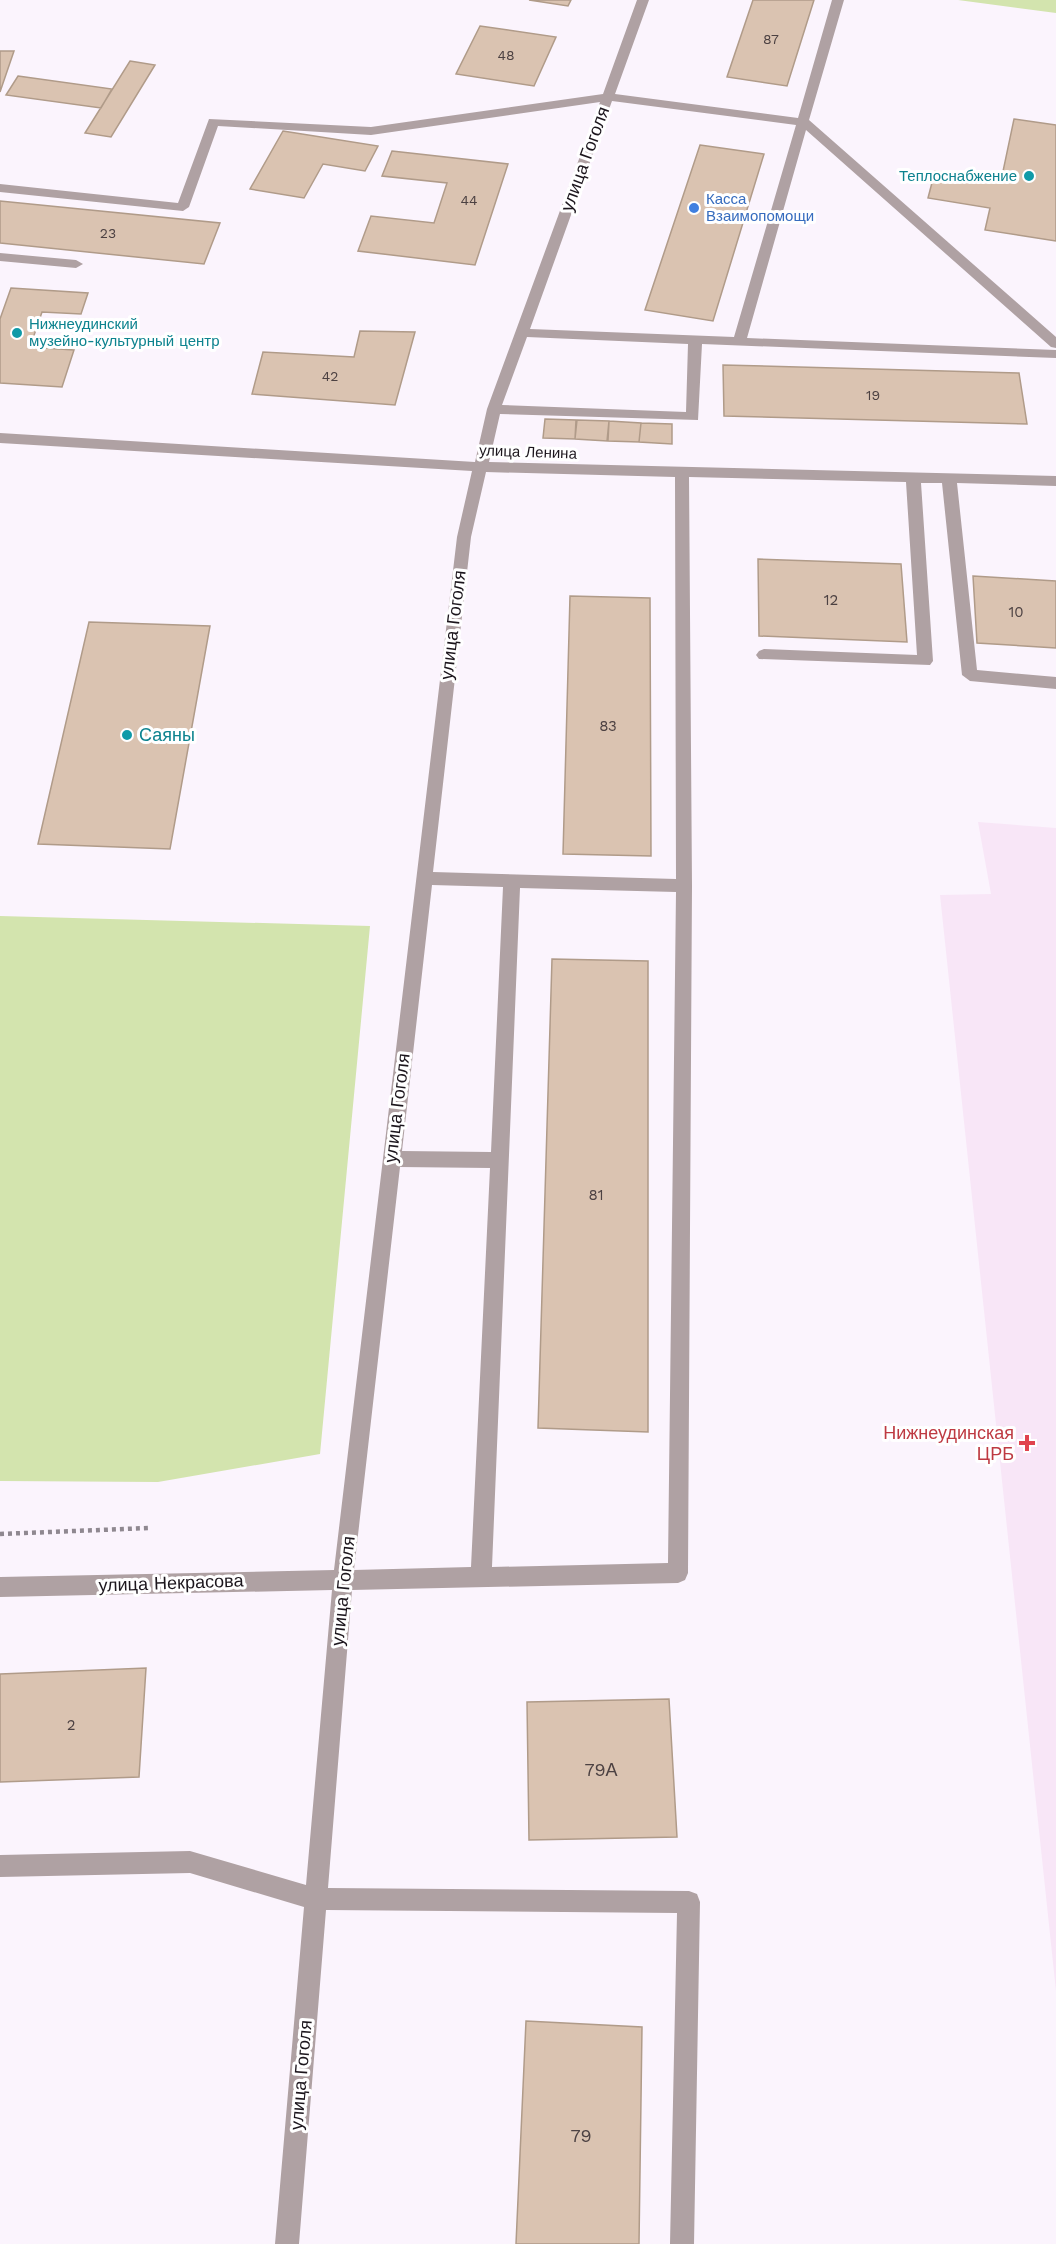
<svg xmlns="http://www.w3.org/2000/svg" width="1056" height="2244" viewBox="0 0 1056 2244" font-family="'Work Sans',sans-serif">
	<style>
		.medical { fill: #f8e6f7 }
		.green { fill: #d3e4ae }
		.building { fill: #dac3b1; stroke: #b09b89; stroke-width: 1.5 }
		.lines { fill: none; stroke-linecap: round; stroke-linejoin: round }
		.path { stroke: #8f8890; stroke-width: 4.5; stroke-dasharray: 4 4; stroke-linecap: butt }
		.minor { fill: #afa1a3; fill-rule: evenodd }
		.culture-dot { fill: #0f9aa8; stroke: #fff; stroke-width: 2 }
		.shop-dot { fill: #3f7fe0; stroke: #fff; stroke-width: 2 }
		.health-dot { fill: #e0444e; stroke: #fff; stroke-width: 2 }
		.labels { text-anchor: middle; stroke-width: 6; stroke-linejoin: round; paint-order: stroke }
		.far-number-label { font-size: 14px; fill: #4c4142 }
		.far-culture-label { font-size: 15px; fill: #0d838f; stroke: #fff; text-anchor: end }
		.far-shop-label { font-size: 15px; fill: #366cbe; stroke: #fff; text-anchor: start }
		.far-street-label { font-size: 15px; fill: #1c161d; stroke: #fff }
		.number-label { font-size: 15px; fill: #4c4142 }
		.street-label { font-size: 18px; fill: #1c161d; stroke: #fff }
		.culture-label { font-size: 18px; fill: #0d838f; stroke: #fff; text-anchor: start }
		.health-label { font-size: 18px; fill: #be3a42; stroke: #fff; text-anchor: end }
		.near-number-label { font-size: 18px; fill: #4c4142 }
	</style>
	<rect width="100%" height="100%" fill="#fbf4fd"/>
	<!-- medical -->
	<path class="medical" d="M978,822L1056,828V1991L940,895L991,894Z"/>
	<!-- green -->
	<path class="green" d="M958,0H1056V13Z
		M0,916L370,926L320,1454L158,1482L0,1481Z"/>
	<!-- building -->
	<path class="building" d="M529,0H571L568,6Z
		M753,0H814L787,86L727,77Z
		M480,26L556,37L534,86L456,74Z
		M0,51H14L0,92Z
		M130,61L155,65L111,137L85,133Z
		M18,76L112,89L101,108L6,95Z
		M1014,119L1056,125V241L985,230L990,208L928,198L935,171L1001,181Z
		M283,131L378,146L365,171L323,164L304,198L250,189Z
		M700,145L764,154L713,321L645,310Z
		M392,151L508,164L475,265L358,251L371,216L434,223L447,183L382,176Z
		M0,201L220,223L204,264L0,243Z
		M11,288L88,293L81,314L42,312L30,347L74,350L62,387L0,383V319Z
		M360,331L415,332L395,405L252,394L263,352L354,357Z
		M723,365L1019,373L1027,424L724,416Z
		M545,419L576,420L575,439L543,438Z
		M577,420L609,421L607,441L575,439Z
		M609,421L641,423L639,442L608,441Z
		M641,423L672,424V444L639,442Z
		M758,559L901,564L907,642L759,636Z
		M973,576L1056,581V648L977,643Z
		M570,596L650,598L651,856L563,854Z
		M89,622L210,626L170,849L38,844Z
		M552,959L648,961V1432L538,1428Z
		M146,1668L139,1777L0,1782V1674Z
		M669,1699L677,1837L529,1840L527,1702Z
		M526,2021L642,2027L639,2244H516Z"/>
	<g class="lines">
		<!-- path -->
		<path class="path" d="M0,1534L149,1528"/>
		<!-- minor -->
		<path class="minor" d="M637,0H649L615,94L798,118L832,0H844L809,120L1056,337V348L1051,347L806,130L747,338L1056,350V358L702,344L698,420L500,414L489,462L1056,476V486L957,483L977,670L1056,677V689L970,681L962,675L942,483H921L933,661L930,665L759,659L756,655L759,651L764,649L917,655L906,482L689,477L692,886L688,1573L685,1580L678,1583L352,1590L328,1888L689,1891L697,1894L700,1902L694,2244H670L677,1913L326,1910L299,2244H275L304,1907L190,1873L0,1877V1855L190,1851L306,1885L332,1590L0,1597V1577L334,1570L457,537L472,471L0,443V433L475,462L487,409L600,102L371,135L218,126L189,207L183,211L0,192V184L178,203L209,119L371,127L603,94ZM612,101L796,125L734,337L530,329ZM527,337L688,344L686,412L502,405ZM486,472L675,477L676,879L433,872L471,537ZM432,885L503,887L491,1152L402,1151ZM520,888L676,892L668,1563L492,1567ZM400,1167L490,1168L471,1567L354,1570Z
			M0,253L76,260L83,264L76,268L0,261Z"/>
	</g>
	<!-- markers -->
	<g class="culture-dot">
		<circle cx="1029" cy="176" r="6"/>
		<circle cx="17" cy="333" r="6"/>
		<circle cx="127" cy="735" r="6"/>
	</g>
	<circle class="shop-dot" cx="694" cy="208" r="6"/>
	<path class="health-dot" d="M1024 1434h6v6h6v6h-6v6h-6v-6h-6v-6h6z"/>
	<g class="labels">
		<!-- far-number labels -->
		<g class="far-number-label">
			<text x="771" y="44">87</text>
			<text x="506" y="60">48</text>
			<text x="469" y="205">44</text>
			<text x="108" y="238">23</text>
			<text x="330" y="381">42</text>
			<text x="873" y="400">19</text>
		</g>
		<!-- far-culture labels -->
		<g class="far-culture-label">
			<text x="1017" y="181">Теплоснабжение</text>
			<text x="29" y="329" text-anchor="start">Нижнеудинский<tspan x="29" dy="17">музейно-культурный центр</tspan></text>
		</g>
		<!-- far-shop labels -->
		<g class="far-shop-label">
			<text x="706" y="204">Касса<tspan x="706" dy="17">Взаимопомощи</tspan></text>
		</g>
		<!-- far-street labels -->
		<g class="far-street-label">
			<text transform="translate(528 452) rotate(2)" y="5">улица Ленина</text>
		</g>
		<!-- number labels -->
		<g class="number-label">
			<text x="831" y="605">12</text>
			<text x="1016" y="617">10</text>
			<text x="608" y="731">83</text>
			<text x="596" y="1200">81</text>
			<text x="71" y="1730">2</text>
		</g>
		<!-- street labels -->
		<g class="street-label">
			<text transform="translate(585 159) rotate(-70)" y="6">улица Гоголя</text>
			<text transform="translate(453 625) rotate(-83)" y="6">улица Гоголя</text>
			<text transform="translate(397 1108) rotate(-83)" y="6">улица Гоголя</text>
			<text transform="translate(171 1583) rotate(-2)" y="6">улица Некрасова</text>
			<text transform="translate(343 1591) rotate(-84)" y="6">улица Гоголя</text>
			<text transform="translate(301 2075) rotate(-85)" y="6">улица Гоголя</text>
		</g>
		<!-- culture labels -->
		<g class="culture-label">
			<text x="139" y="741">Саяны</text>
		</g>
		<!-- health labels -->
		<g class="health-label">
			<text x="1014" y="1439">Нижнеудинская<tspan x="1014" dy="21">ЦРБ</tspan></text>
		</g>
		<!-- near-number labels -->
		<g class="near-number-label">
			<text x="601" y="1776">79А</text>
			<text x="581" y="2142">79</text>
		</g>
	</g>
</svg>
